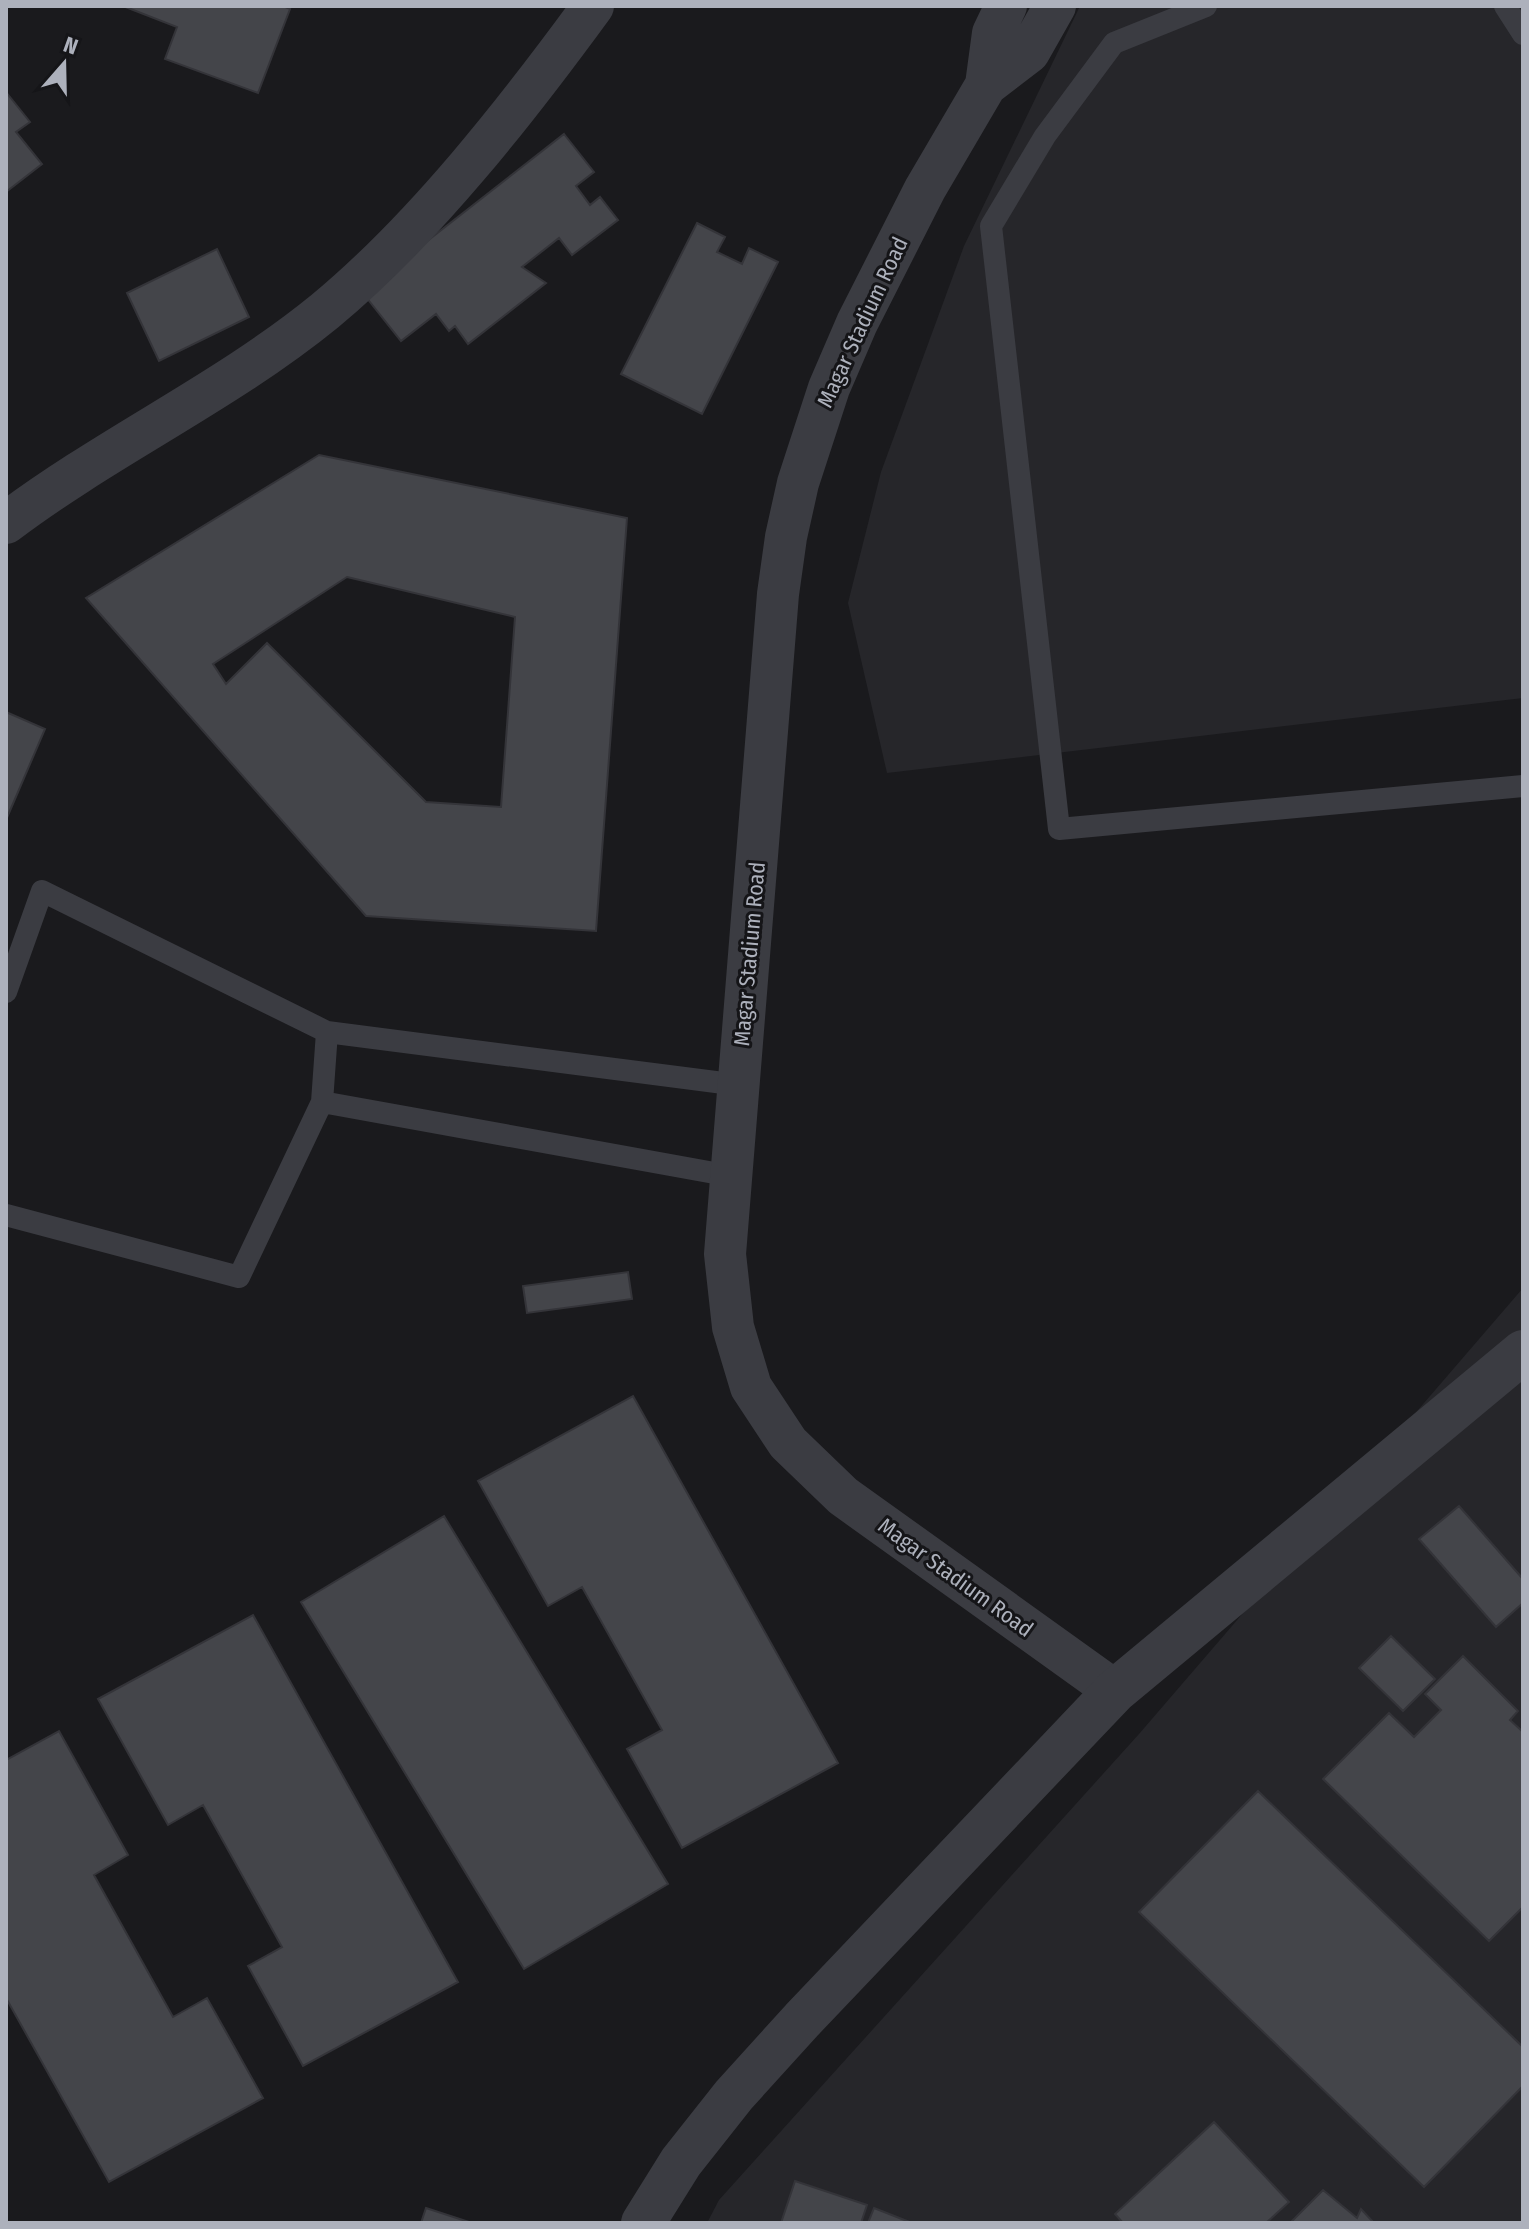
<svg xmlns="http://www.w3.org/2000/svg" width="1529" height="2229" viewBox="0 0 1529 2229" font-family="'Fira Sans Condensed',sans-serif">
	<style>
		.built { fill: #26262a }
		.building { fill: #44454a; stroke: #343439; stroke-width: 2; fill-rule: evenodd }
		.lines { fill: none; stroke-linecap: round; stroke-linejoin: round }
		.service { stroke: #3b3c42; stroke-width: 22 }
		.minor { stroke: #3b3c42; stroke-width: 42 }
		.tertiary { stroke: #3b3c42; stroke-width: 44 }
		.labels { text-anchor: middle; stroke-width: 6; stroke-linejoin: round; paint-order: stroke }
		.street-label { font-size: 22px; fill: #adb1bc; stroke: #151518 }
	</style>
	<rect width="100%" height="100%" fill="#1a1a1d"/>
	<!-- built -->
	<path class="built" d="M1080,6H1523V698L887,773L848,603L881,472L964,246Z
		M1523,1288V2223H707L719,2200L1139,1734Z"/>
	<!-- building -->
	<path class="building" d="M123,6H283L290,9L258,93L165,59L177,27Z
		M6,92L30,122L16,132L42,164L6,192Z
		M564,134L594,172L576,186L590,205L600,197L618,220L572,255L559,238L522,267L546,283L468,344L455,326L449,331L436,314L401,341L362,292Z
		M697,223L725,237L717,252L742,264L749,248L778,262L702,414L621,374Z
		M217,249L249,317L159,361L127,293Z
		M319,455L627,518L596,931L366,916L86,598ZM347,577L515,617L501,807L426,802L267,643L226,684L213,664Z
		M6,712L45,729L6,820Z
		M628,1272L632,1299L527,1313L523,1286Z
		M633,1396L838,1763L682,1848L627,1749L662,1730L582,1587L548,1606L478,1481Z
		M1459,1506L1523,1579V1603L1496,1627L1419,1539Z
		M444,1516L668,1884L524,1969L301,1602Z
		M253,1615L458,1982L303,2066L248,1966L282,1947L203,1805L168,1825L98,1699Z
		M1391,1636L1435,1679L1403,1711L1359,1668Z
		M1463,1656L1518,1711L1510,1720L1523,1732V1907L1489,1941L1323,1779L1389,1713L1414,1737L1441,1710L1425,1694Z
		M59,1731L128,1855L94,1875L173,2017L207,1998L263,2098L109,2182L6,1998V1760Z
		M1258,1791L1523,2047V2086L1424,2187L1139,1912Z
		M1214,2122L1289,2202L1266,2223H1123L1115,2214Z
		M795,2181L867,2205L861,2223H781Z
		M1323,2190L1357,2218L1361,2209L1374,2223H1290Z
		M426,2208L472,2223H421Z
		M874,2208L912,2223H868Z"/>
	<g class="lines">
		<!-- service -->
		<path class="service" d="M1206,6L1114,43L1045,136L991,226L1059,829L1523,786
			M1505,6L1523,34
			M6,992L42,891L327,1032L739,1085
			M322,1102L327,1032
			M6,1215L239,1277L322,1102L731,1176"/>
		<!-- minor -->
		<path class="minor" d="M1055,6L1029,52L986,85L925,189L857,323L829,388L798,483L786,537L778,594L725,1254L733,1327L751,1387L788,1443L843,1496L1115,1691
			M986,85L993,33L1006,6
			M6,523C108,446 226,392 325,311C424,229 517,110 593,6"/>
		<!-- tertiary -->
		<path class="tertiary" d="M643,2223L681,2162L734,2095L802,2020L1115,1691L1523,1352"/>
	</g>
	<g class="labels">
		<!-- street labels -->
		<g class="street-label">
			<text transform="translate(862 322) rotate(-65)" y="8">Magar Stadium Road</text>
			<text transform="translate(749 954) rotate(-85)" y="8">Magar Stadium Road</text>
			<text transform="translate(956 1577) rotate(36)" y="8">Magar Stadium Road</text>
		</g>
	</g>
	<!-- border -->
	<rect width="1529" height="2229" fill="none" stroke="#adb1bc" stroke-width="16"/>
	<!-- north arrow -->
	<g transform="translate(64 64) rotate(20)" stroke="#151518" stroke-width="6" paint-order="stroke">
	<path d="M0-6L14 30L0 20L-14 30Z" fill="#adb1bc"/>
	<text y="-12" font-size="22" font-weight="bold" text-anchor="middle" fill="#adb1bc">N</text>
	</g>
</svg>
